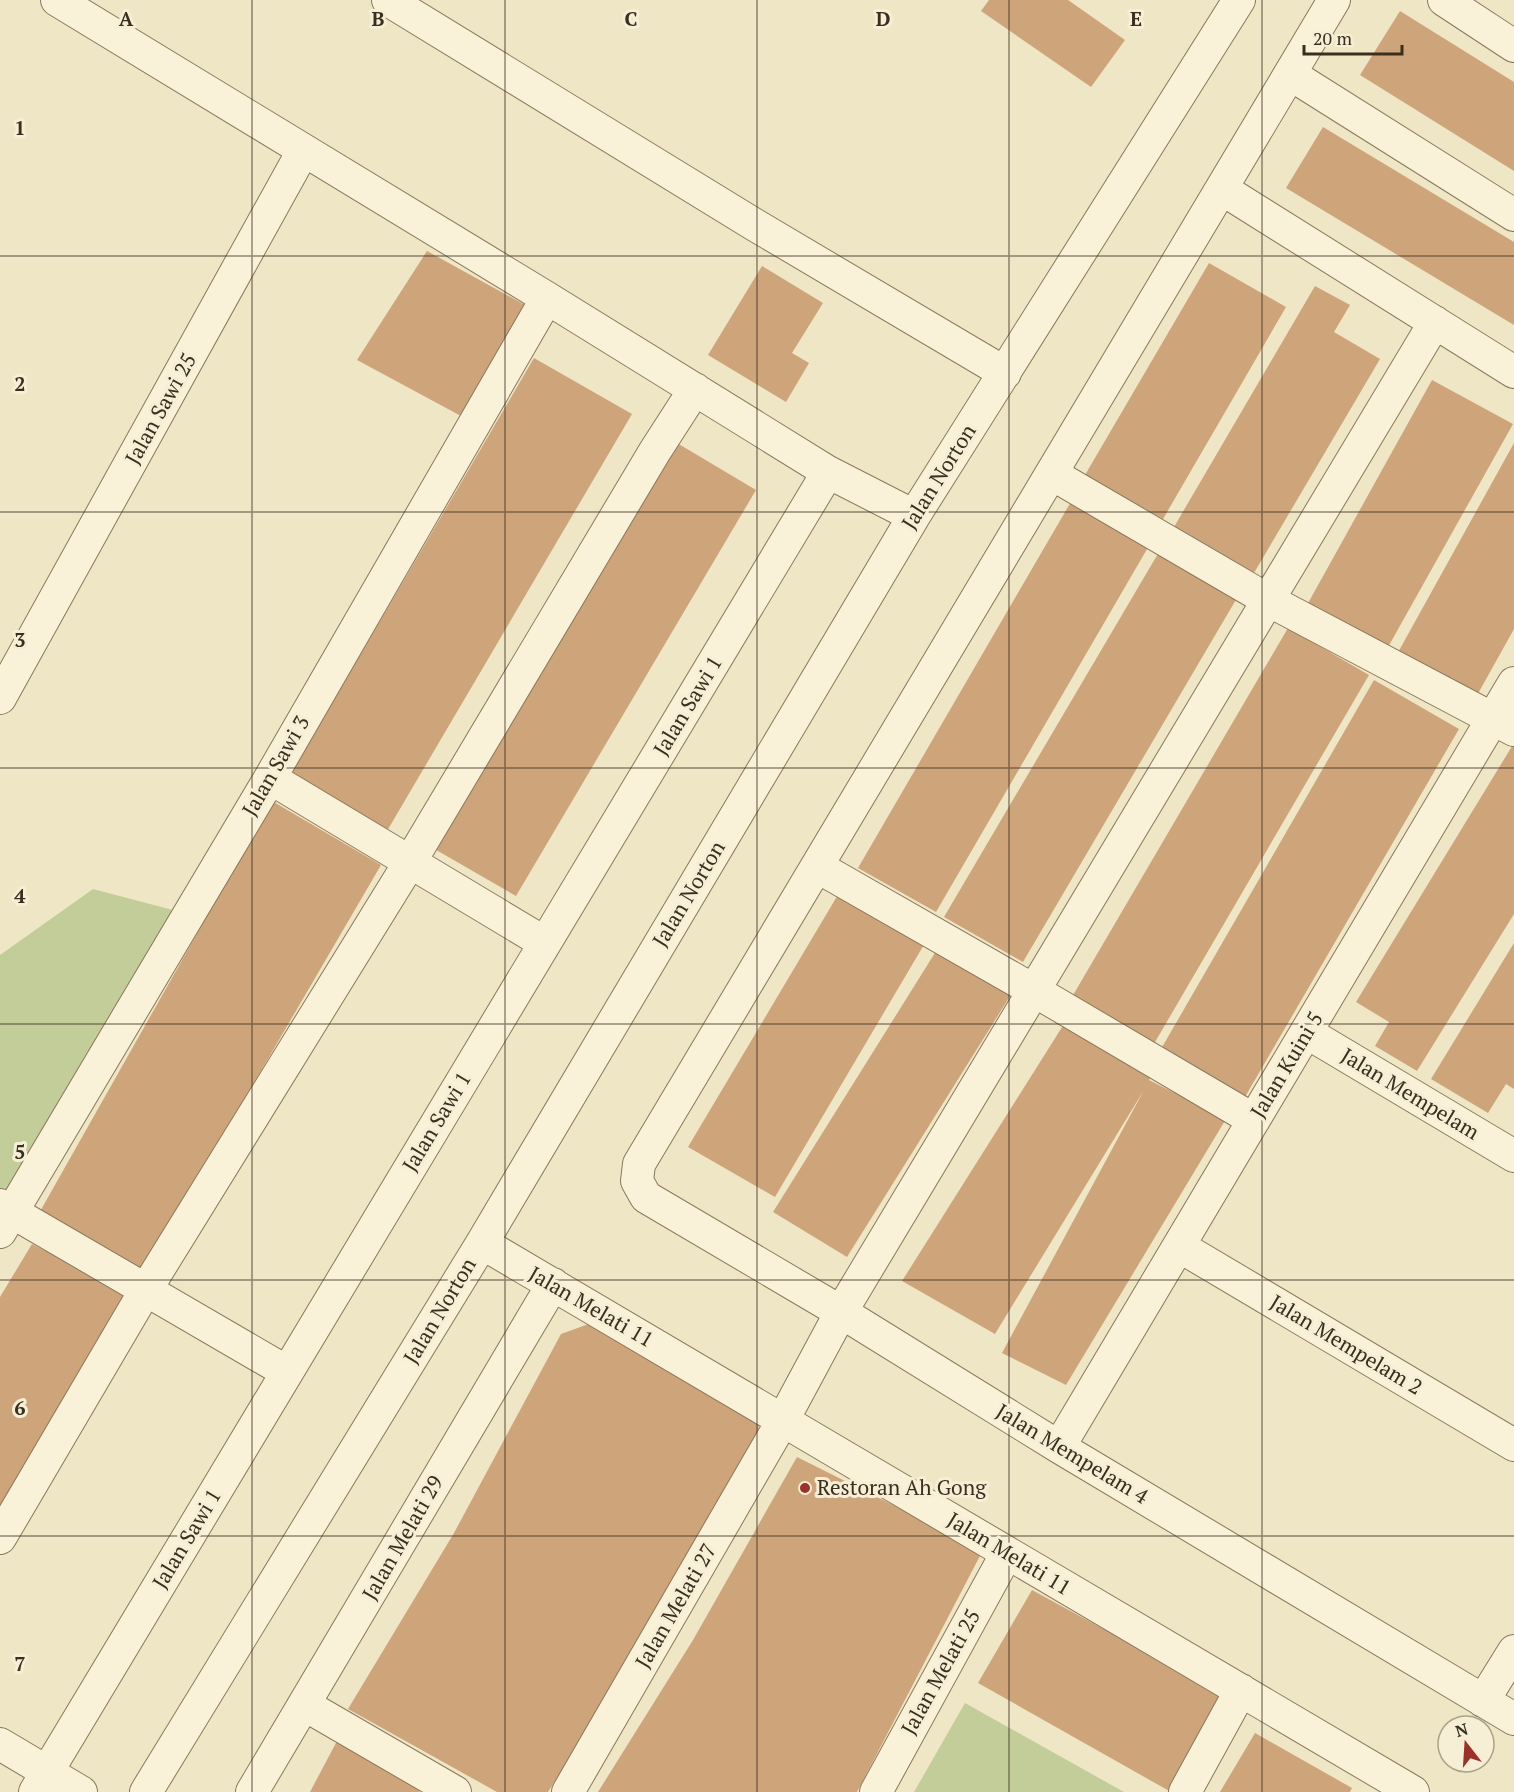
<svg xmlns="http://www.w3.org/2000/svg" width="1514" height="1792" viewBox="0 0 1514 1792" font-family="'PT Serif',serif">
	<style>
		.green { fill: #c3cd99 }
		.building { fill: #cea47b }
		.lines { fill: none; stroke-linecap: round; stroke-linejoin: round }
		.minor-casing { stroke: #8a785b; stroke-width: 34 }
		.minor { stroke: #f9f2d9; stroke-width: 32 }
		.grid { fill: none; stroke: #3a2e1f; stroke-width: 1.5; stroke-opacity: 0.55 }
		.poi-dot { fill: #9a322a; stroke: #f6efd5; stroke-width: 2 }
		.labels { text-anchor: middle; stroke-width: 6; stroke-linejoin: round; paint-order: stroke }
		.street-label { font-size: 21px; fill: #3a2e1f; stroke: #f6efd5 }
		.poi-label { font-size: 21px; fill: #3a2e1f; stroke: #f6efd5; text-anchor: start }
		.grid-label { font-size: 20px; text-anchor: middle; font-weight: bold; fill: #3a2e1f; stroke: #f6efd5; stroke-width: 6; stroke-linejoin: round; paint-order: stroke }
	</style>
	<rect width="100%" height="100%" fill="#efe6c5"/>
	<!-- green -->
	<path class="green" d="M93,889L188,914L0,1205V955Z
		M965,1703L1124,1792H914Z"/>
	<!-- building -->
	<path class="building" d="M989,0H1068L1125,40L1091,87L981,11Z
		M1400,11L1514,82V171L1360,75Z
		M1323,127L1514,242V325L1286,188Z
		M427,251L527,306L461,416L357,360Z
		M1209,263L1286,307L1163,519L1085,475Z
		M762,266L823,303L792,353L809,363L786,402L708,355Z
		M1315,286L1350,305L1334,332L1380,359L1254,573L1174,527Z
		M534,358L632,414L387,831L290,775Z
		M1432,380L1513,424L1387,649L1307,605Z
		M672,440L756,490L516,896L431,847Z
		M1514,443V629L1475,699L1396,656Z
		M1072,500L1150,544L936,912L858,868Z
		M1159,552L1237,598L1023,962L944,917Z
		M1288,628L1369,675L1151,1049L1069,1002Z
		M1374,680L1459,729L1245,1097L1161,1049Z
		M1514,743V914L1417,1071L1375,1046L1389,1022L1356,1002Z
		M272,801L381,865L142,1275L38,1215Z
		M839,893L925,943L775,1197L688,1147Z
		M1514,943V1089L1506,1084L1488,1113L1431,1079Z
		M938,948L1012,993L847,1257L773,1212Z
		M1064,1024L1154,1072L1149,1080L1226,1119L1066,1385L1002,1353L1144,1090L995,1334L902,1281Z
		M32,1244L136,1298L0,1534V1297Z
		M597,1321L758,1417L759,1441L648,1633L548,1792H497L348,1709L454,1533L561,1334Z
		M797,1457L889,1503L982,1552L857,1792H598L693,1640Z
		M1032,1590L1221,1693L1171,1792L978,1683Z
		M1255,1733L1352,1788L1350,1792H1220Z
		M337,1741L423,1787L419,1792H310Z"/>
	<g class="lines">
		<!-- minor casing -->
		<g class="minor-casing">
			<path id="minor" d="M57,0L547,298L828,472L914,516
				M388,0L755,225L1005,373
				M1334,0L639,1164L637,1181L646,1197L841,1312L1059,1447L1514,1719
				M1444,0L1514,46
				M1290,74L1514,215
				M1222,189L1514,372
				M1052,474L1268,600L1514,730
				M0,698L303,151
				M270,778L545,943
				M818,867L1033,990L1254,1120
				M1306,1032L1514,1156
				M0,1205L287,1372
				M0,1232L270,778L547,298
				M482,1243L1413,1792
				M1179,1246L1514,1445
				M1059,1447L1514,683
				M0,1538L145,1291L410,862L655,451L695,389
				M1483,1701L1514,1651
				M305,1705L455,1792
				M0,1744L81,1792
				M35,1792L828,472
				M146,1792L482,1243L914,516L1239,0
				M252,1792L553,1284
				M568,1792L783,1420L841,1312L1435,322
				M876,1792L1007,1553
				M1185,1792L1241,1690"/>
		</g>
		<!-- minor -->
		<use href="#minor" class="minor"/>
	</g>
	<!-- grid -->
	<path class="grid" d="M252,0V1792M505,0V1792M757,0V1792M1009,0V1792M1262,0V1792M0,256H1514M0,512H1514M0,768H1514M0,1024H1514M0,1280H1514M0,1536H1514"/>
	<!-- markers -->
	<circle class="poi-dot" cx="805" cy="1488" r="6"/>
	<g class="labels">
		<!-- street labels -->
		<g class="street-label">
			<text transform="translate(161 409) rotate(-61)" y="7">Jalan Sawi 25</text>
			<text transform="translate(939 477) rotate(-58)" y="7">Jalan Norton</text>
			<text transform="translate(688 706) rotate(-59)" y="7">Jalan Sawi 1</text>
			<text transform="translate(276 766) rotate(-60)" y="7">Jalan Sawi 3</text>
			<text transform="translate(689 894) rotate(-59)" y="7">Jalan Norton</text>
			<text transform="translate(1287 1065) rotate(-59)" y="7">Jalan Kuini 5</text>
			<text transform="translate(1410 1094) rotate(31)" y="7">Jalan Mempelam</text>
			<text transform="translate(437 1122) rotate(-59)" y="7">Jalan Sawi 1</text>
			<text transform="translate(591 1307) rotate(30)" y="7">Jalan Melati 11</text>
			<text transform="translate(440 1311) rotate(-59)" y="7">Jalan Norton</text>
			<text transform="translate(1346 1345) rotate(31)" y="7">Jalan Mempelam 2</text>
			<text transform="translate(1072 1454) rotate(31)" y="7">Jalan Mempelam 4</text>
			<text transform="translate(403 1538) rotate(-60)" y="7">Jalan Melati 29</text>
			<text transform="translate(187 1539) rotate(-59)" y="7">Jalan Sawi 1</text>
			<text transform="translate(1009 1554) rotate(31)" y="7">Jalan Melati 11</text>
			<text transform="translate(676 1606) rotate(-60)" y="7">Jalan Melati 27</text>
			<text transform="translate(941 1672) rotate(-61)" y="7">Jalan Melati 25</text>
		</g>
		<!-- poi labels -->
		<g class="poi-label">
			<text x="817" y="1495">Restoran Ah Gong</text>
		</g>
	</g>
	<g class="grid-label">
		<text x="126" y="26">A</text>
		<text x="378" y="26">B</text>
		<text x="631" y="26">C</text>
		<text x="883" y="26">D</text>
		<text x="1136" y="26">E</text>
		<text x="20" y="135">1</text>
		<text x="20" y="391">2</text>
		<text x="20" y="647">3</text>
		<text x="20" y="903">4</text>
		<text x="20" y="1159">5</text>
		<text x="20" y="1415">6</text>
		<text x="20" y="1671">7</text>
	</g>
	<!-- north arrow -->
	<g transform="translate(1466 1744) rotate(343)"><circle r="28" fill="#f6efd5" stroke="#aba28c" stroke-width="1.5"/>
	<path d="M0-4.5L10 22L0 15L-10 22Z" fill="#9a322a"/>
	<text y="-9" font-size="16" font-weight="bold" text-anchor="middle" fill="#3a2e1f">N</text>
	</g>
	<!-- scale -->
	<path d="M1304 45v9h98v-9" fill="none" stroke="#3a2e1f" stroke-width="3"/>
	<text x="1313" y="45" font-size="18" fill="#3a2e1f" stroke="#f6efd5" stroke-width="4.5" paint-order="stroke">20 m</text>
</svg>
